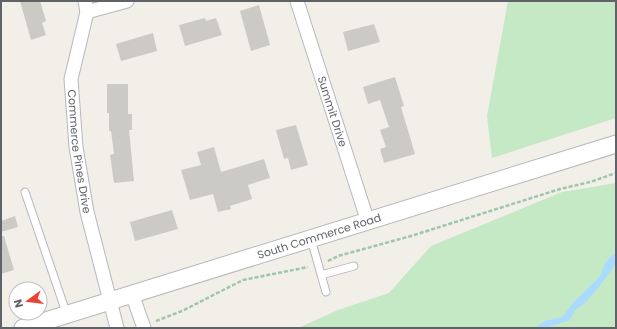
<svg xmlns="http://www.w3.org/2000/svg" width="617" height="329" viewBox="0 0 617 329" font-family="Poppins,sans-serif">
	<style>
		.green { fill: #c5e8c5 }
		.water { fill: #aadaff }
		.building { fill: #cccac5 }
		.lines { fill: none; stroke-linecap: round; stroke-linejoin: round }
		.service-casing { stroke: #b5b8bc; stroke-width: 9 }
		.minor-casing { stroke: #b5b8bc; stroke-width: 15 }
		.tertiary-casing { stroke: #b5b8bc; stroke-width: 19 }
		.path { stroke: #9cc7a9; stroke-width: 2.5; stroke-dasharray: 4 2; stroke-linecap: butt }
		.service { stroke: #fff; stroke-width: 7 }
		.minor { stroke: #fff; stroke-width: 13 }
		.tertiary { stroke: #fff; stroke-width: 17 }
		.labels { text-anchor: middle; stroke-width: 3; stroke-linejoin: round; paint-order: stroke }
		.street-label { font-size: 11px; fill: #5f6368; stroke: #fff }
	</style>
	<rect width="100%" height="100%" fill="#f1efe8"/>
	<!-- green -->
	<path class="green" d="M508,1H616V118L492,158L487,116Z
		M616,183V328H298L338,310L389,293L431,246L562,192Z"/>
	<!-- water -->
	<path class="water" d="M616,253V264L598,288L584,304L575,310L570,320L545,328H535L545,321L562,317L574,302L601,275L604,265L611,256Z"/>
	<!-- building -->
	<path class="building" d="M20,1H40L46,21L42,23L46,35L31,40Z
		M259,5L270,45L251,51L240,11Z
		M205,18L206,21L216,18L222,35L185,46L179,25Z
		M374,24L380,42L348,51L343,32Z
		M153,33L157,51L121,61L116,44Z
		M395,77L404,106L401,107L415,154L384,163L380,149L386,147L380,130L389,127L380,100L368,104L363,87Z
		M107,84H128V114H132V130H129L134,181L114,183L110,155L114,154L111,131H109V113H107Z
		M296,125L308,165L291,170L288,158L284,159L276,130Z
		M214,147L221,172L264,159L270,178L248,185L252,199L230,206L231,209L218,212L213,194L190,200L181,170L201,165L197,152Z
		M172,210L178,229L135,241L130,222Z
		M15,216L18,227L1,232V221Z
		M1,236H4L14,270L1,274Z"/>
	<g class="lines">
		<!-- service casing -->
		<g class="service-casing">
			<path id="service" d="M25,192L67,315
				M311,239L326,292
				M321,275L354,266"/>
		</g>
		<!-- minor casing -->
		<g class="minor-casing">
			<g id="minor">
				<path id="s1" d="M85,1L87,12L71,79L76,147L87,212L117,328"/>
				<path id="s2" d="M297,1L368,222"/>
				<path d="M87,12L127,1"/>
				<path d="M132,294L144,328"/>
			</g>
		</g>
		<!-- tertiary casing -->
		<g class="tertiary-casing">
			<g id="tertiary">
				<path id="s3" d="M23,328L616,144"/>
			</g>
		</g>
		<!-- path -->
		<path class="path" d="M328,261L338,256L411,236L560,189L590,182L616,173
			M156,321L182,311L243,280L308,267"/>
		<!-- service -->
		<use href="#service" class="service"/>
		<!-- minor -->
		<use href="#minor" class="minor"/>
		<!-- tertiary -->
		<use href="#tertiary" class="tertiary"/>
	</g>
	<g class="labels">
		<!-- street labels -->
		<g class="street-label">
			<text dy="4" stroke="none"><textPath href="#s2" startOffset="116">Summit Drive</textPath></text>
			<text dy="4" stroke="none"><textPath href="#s1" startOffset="153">Commerce Pines Drive</textPath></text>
			<text dy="4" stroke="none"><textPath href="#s3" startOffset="310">South Commerce Road</textPath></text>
		</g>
	</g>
	<!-- border -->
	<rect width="617" height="329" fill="none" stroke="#5f6368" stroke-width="4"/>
	<!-- north arrow -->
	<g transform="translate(28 301) rotate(255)"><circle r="19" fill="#ffffff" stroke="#bfc1c3"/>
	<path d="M0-3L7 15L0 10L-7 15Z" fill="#ea4335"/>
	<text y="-6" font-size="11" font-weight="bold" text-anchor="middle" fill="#5f6368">N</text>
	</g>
</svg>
